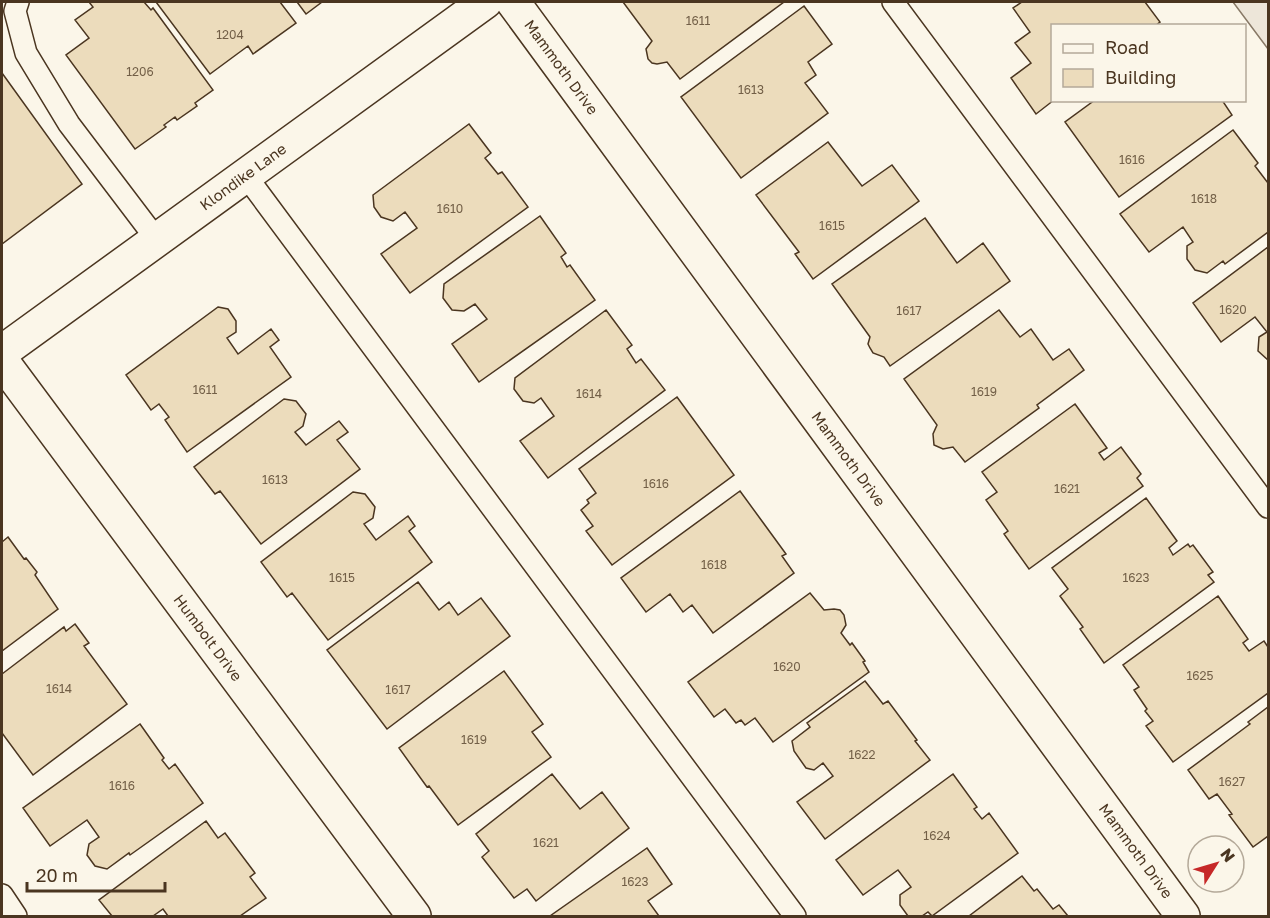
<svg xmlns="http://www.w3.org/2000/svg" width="1270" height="918" viewBox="0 0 1270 918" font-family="'Golos Text',sans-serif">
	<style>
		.green { fill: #ede6d9; stroke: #887966; stroke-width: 1.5 }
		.building { fill: #ecdcbc; stroke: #4a3520; stroke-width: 1.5 }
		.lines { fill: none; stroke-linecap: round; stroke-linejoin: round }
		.service-casing { stroke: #4a3520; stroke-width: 24 }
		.minor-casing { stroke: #4a3520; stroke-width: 36 }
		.service { stroke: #fbf6e9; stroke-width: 21 }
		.minor { stroke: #fbf6e9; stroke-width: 33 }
		.labels { text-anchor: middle; stroke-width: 4.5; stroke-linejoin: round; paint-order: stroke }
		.number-label { font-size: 12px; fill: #725f47 }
		.street-label { font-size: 15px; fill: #4a3520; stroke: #fbf6e9 }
	</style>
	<rect width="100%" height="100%" fill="#fbf6e9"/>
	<!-- green -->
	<path class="green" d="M1233,2H1268V49Z"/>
	<!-- building -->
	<path class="building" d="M89,2H144L151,10L153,8L213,90L195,103L197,106L177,120L175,117L164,125L166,127L135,149L66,55L89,38L75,20L93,7Z
		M156,2H280L296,23L253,54L248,46L210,74Z
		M297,2H322L306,14Z
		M623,2H784L680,79L667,62L657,64L652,63L648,59L646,49L652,41Z
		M1022,2H1145L1160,22L1155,26H1052L1054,100L1036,114L1011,78L1031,63L1015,43L1030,32L1013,8Z
		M804,6L832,44L808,62L816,75L805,83L828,113L741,178L681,97Z
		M2,73L82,184L2,244Z
		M1095,100H1222L1232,115L1119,197L1065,122Z
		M469,124L491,153L485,158L498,174L502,172L528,207L410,293L381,254L417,228L405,212L393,221L381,217L374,207L373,195Z
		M1233,130L1258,163L1255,166L1268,183V232L1225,264L1223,261L1207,273L1195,270L1187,259V246L1193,242L1183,227L1149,252L1120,214Z
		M828,142L862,186L892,165L919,201L813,279L795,254L799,252L756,195Z
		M540,216L566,253L561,257L567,267L570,265L595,300L479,382L452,344L487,319L475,304L464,311L452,310L443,298L444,284Z
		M925,218L957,263L983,243L1010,281L890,366L884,357L873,353L870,348L868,344L870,337L832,284Z
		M1268,247V360L1258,351L1259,337L1267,332L1255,317L1221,342L1193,303Z
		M218,307L228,309L236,321V332L227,338L238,354L271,329L279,340L270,347L291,377L187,452L165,420L169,417L159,404L151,410L126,375Z
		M606,310L632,345L627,349L636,363L641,359L665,390L548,478L520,441L554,416L541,398L534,403L523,401L514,389L515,378Z
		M999,310L1020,337L1031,329L1053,360L1069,349L1084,370L1037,405L1039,408L965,462L953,447L943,449L934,445L933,434L937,425L904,379Z
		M677,397L734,475L612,565L586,531L593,526L581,510L589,503L587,500L596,493L579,469Z
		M284,399L296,401L306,414L303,426L295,432L306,445L339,421L348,432L337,440L360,469L261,544L220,491L215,494L194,467Z
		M1075,404L1107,448L1099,453L1104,460L1121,447L1141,474L1137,478L1143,486L1029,569L1004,534L1008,531L986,500L997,492L982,472Z
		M740,491L786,554L782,556L794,573L713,633L692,605L683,612L670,594L646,612L621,578Z
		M353,492L365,494L375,507L373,518L364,524L376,540L408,516L415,526L409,531L432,562L328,640L292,593L287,597L261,562Z
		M1146,498L1177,541L1169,548L1173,555L1188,544L1190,547L1193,545L1213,572L1208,575L1214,582L1104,663L1080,629L1083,627L1060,596L1068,589L1052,568Z
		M8,537L24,559L26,558L37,572L35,575L58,609L2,651V542Z
		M418,582L439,610L449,602L458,615L481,598L510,636L387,729L327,650Z
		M810,593L824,610L834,609L840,610L844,615L846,625L841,633L850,645L852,643L865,661L863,662L869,672L773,742L755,718L745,725L741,720L736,723L725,709L714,717L688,682Z
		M1218,596L1248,639L1243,643L1249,651L1264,641L1268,647V693L1173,762L1146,726L1153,721L1145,711L1147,709L1134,690L1139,687L1123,665Z
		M75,624L89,643L84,646L127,704L33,775L2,733V674L64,627L66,631Z
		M504,671L543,724L532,732L551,757L458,825L429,786L427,787L399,748Z
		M865,681L883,704L888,701L917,740L915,741L930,760L825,839L797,802L833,776L823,763L814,770L806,768L794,751L792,741L810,727L807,723Z
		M1268,707V836L1253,847L1229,815L1232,814L1217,794L1209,799L1188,770L1250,724L1248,722Z
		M140,724L164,758L162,760L169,769L175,764L203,803L130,855L129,853L107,869L95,866L87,855L89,844L99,837L87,820L50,846L23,808Z
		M552,774L580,809L602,792L629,828L536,901L527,889L514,898L482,857L489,851L476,834Z
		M953,774L977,807L974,809L982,819L989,813L1018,853L932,916L928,912L922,916H908L900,905V895L911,887L898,870L863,895L836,860Z
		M206,821L218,838L225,833L255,873L250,877L266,898L240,916H168L163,909L153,916H112L99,900Z
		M647,848L672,884L648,901L659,916H550Z
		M1022,876L1034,891L1037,889L1053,909L1059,905L1068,916H969Z"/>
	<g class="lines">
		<!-- service casing -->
		<g class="service-casing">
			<path id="service" d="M18,2L15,11L26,53L69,124L157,240
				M893,2L1268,507
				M246,176L795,916
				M2,895L16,916"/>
		</g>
		<!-- minor casing -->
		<g class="minor-casing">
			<g id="minor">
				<path id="s1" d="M513,2L1183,916"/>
				<path id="s2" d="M2,352L485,2"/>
				<path id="s3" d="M2,361L414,916"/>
			</g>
		</g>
		<!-- service -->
		<use href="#service" class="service"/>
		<!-- minor -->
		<use href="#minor" class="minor"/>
	</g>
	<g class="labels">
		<!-- number labels -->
		<g class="number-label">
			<text x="698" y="25">1611</text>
			<text x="230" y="39">1204</text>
			<text x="140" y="76">1206</text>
			<text x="751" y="94">1613</text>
			<text x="1132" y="164">1616</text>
			<text x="1204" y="203">1618</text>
			<text x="450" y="213">1610</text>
			<text x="832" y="230">1615</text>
			<text x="1233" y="314">1620</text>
			<text x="909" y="315">1617</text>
			<text x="205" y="394">1611</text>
			<text x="984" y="396">1619</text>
			<text x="589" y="398">1614</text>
			<text x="275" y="484">1613</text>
			<text x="656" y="488">1616</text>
			<text x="1067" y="493">1621</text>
			<text x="714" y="569">1618</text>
			<text x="342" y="582">1615</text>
			<text x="1136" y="582">1623</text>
			<text x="787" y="671">1620</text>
			<text x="1200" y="680">1625</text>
			<text x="59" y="693">1614</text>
			<text x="398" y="694">1617</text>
			<text x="474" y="744">1619</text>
			<text x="862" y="759">1622</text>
			<text x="1232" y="786">1627</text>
			<text x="122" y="790">1616</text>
			<text x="937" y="840">1624</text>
			<text x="546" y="847">1621</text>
			<text x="635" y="886">1623</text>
		</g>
		<!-- street labels -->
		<g class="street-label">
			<text dy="5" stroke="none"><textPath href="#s1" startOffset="81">Mammoth Drive</textPath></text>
			<text dy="5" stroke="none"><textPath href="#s2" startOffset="298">Klondike Lane</textPath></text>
			<text dy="5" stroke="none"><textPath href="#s1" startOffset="567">Mammoth Drive</textPath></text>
			<text dy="5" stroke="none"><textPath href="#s3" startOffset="345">Humbolt Drive</textPath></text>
			<text dy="5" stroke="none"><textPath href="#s1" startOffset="1053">Mammoth Drive</textPath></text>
		</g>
	</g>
	<!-- border -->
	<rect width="1270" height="918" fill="none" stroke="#4a3520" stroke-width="6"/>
	<!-- legend -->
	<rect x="1051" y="24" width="195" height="78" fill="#fbf6e9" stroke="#b4a999" stroke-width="1.5"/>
	<rect x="1063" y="44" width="30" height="9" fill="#fbf6e9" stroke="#b4a999" stroke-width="1.5"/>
	<text x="1105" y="54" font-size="18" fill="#4a3520">Road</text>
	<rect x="1063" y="69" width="30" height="18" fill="#ecdcbc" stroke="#b4a999" stroke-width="1.5"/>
	<text x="1105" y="84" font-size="18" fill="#4a3520">Building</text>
	<!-- north arrow -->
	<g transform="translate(1216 864) rotate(53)"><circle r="28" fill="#fbf6e9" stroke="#b4a999" stroke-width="1.5"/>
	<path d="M0-4.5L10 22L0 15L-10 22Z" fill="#c62828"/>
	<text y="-9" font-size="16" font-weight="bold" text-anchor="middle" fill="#4a3520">N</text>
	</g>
	<!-- scale -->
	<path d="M27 882v9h138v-9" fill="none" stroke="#4a3520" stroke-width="3"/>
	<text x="36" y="882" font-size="18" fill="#4a3520" stroke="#fbf6e9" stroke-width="4.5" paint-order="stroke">20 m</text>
</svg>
